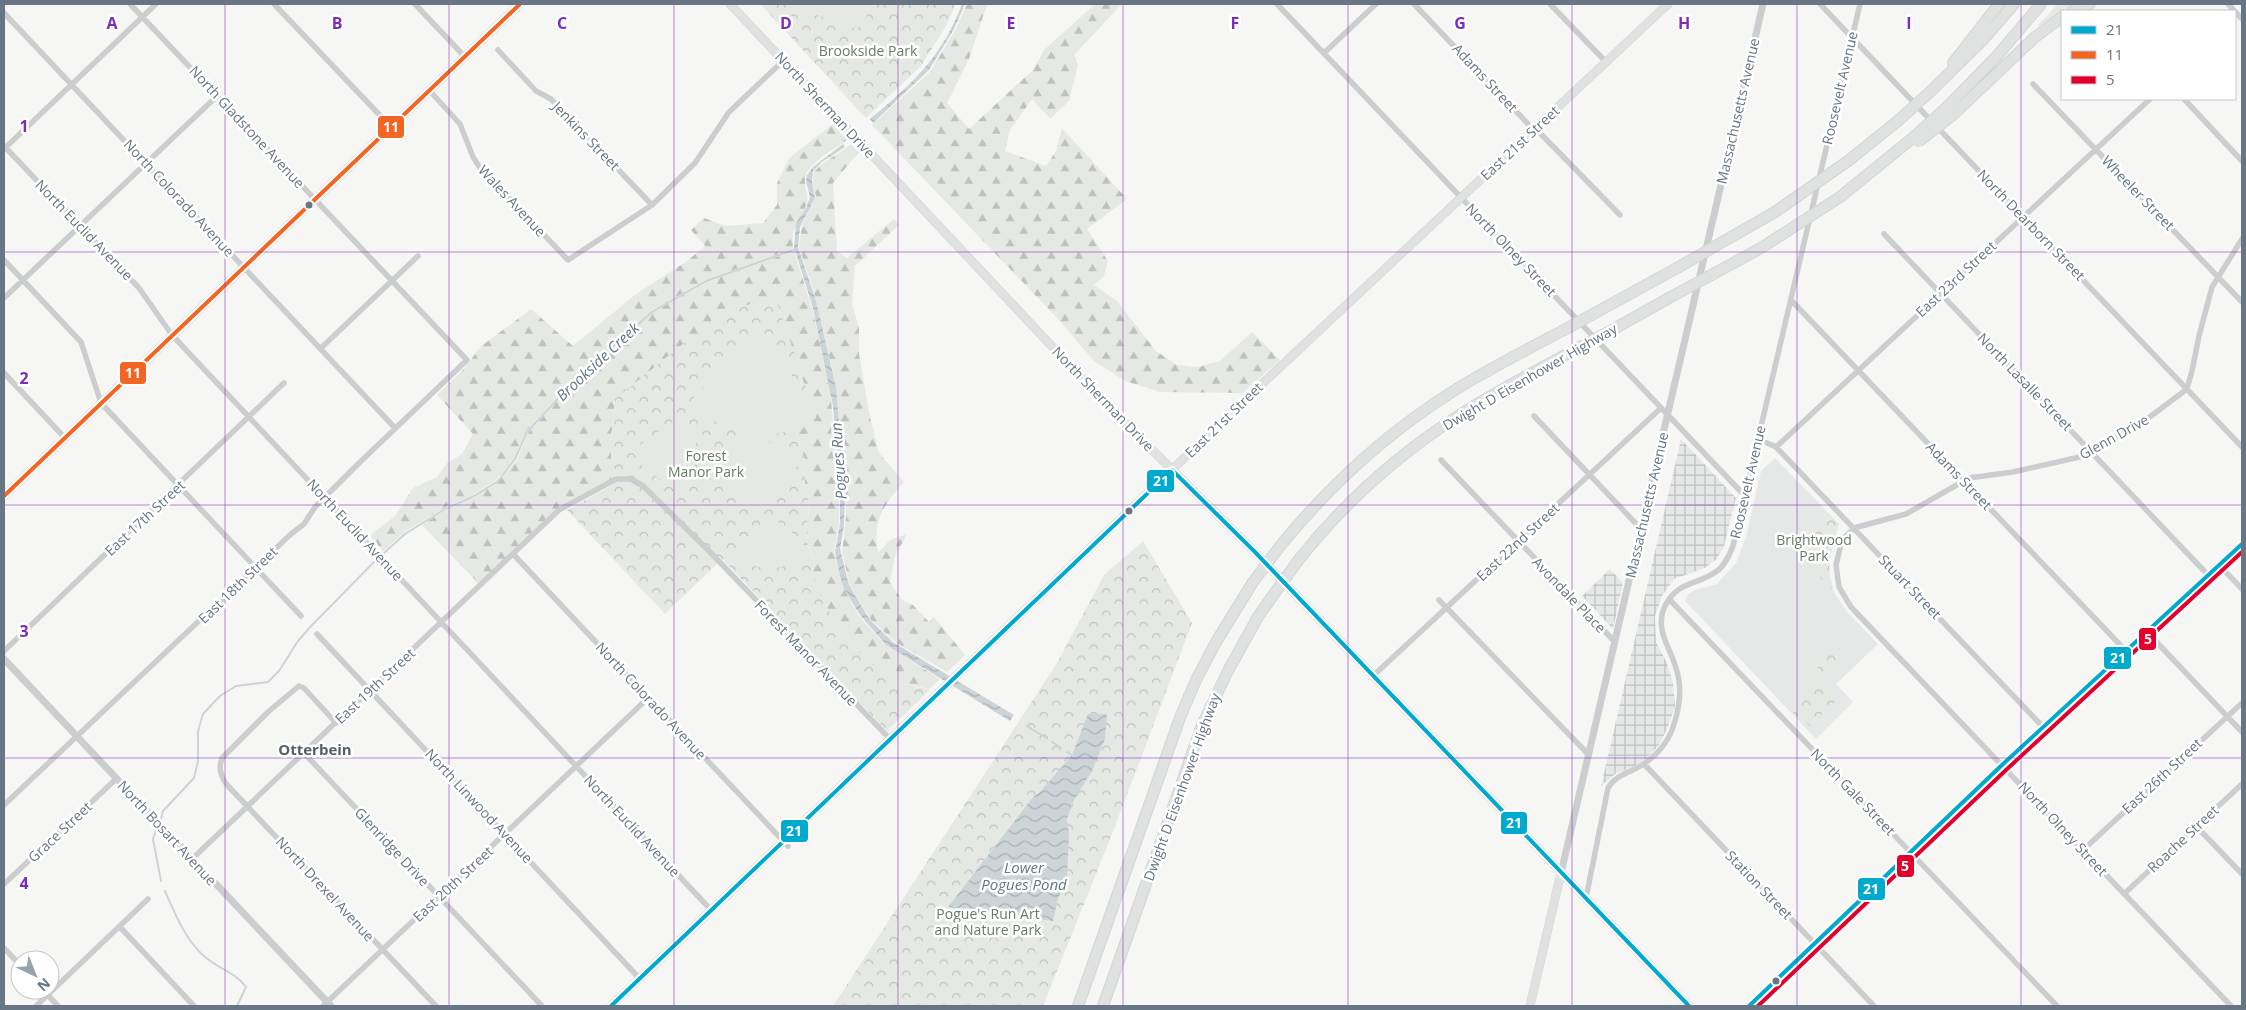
<svg xmlns="http://www.w3.org/2000/svg" width="2246" height="1010" viewBox="0 0 2246 1010" font-family="'Open Sans',sans-serif">
	<style>
		.built { fill: #e6e8e7 }
		.industrial { fill: url(#industrial-grid) }
		.grass { fill: url(#grass-tufts) }
		.forest { fill: url(#forest-firs) }
		.park { fill: url(#park-crowns) }
		.garden { fill: #e6e9e3 }
		.water { fill: url(#water-waves) }
		.lines { fill: none; stroke-linecap: round; stroke-linejoin: round }
		.stream { stroke: #cdd4d7; stroke-width: 2 }
		.secondary-casing { stroke: #d3d4d4; stroke-width: 9 }
		.motorway-casing { stroke: #d3d4d4; stroke-width: 12 }
		.minor { stroke: #cccdce; stroke-width: 5.5 }
		.tertiary { stroke: #cccdce; stroke-width: 7 }
		.secondary { stroke: #e0e1e1; stroke-width: 8 }
		.motorway { stroke: #e0e1e1; stroke-width: 10 }
		.motorway-bridge-casing { stroke: #d3d4d4; stroke-width: 12; stroke-linecap: butt }
		.motorway-bridge { stroke: #e0e1e1; stroke-width: 10 }
		.bus-1-casing { stroke: #fff; stroke-width: 8 }
		.bus-2-casing { stroke: #fff; stroke-width: 8 }
		.bus-3-casing { stroke: #fff; stroke-width: 8 }
		.bus-1 { stroke: #00a9ce; stroke-width: 4 }
		.bus-2 { stroke: #f26522; stroke-width: 4 }
		.bus-3 { stroke: #e4002b; stroke-width: 4 }
		.grid { fill: none; stroke: #7b2cbf; stroke-width: 1; stroke-opacity: 0.55 }
		.bus-dot { fill: #677584; stroke: #fff; stroke-width: 2 }
		.labels { text-anchor: middle; stroke-width: 5; stroke-linejoin: round; paint-order: stroke }
		.park-label { font-size: 14px; fill: #697b66; stroke: #fff }
		.street-label { font-size: 14px; fill: #677584; stroke: #fff }
		.water-label { font-size: 15px; font-style: italic; fill: #637780; stroke: #fff }
		.neighbourhood-label { font-size: 15px; font-weight: bold; fill: #555f69; stroke: #fff }
		.grid-label { font-size: 16px; text-anchor: middle; font-weight: bold; fill: #7b2cbf; stroke: #fff; stroke-width: 5; stroke-linejoin: round; paint-order: stroke }
		.line-badge { stroke: #fff; stroke-width: 2 }
		.badge-label { font-size: 14px; text-anchor: middle; font-weight: bold; fill: #fff }
	</style>
	<defs>
		<pattern id="industrial-grid" width="8" height="8" patternUnits="userSpaceOnUse" patternTransform="scale(1.25)"><rect width="8" height="8" fill="#e6e8e7"/><path d="M0 4h8M4 0v8" fill="none" stroke="#bec1c1"/></pattern>
		<pattern id="grass-tufts" width="24" height="20" patternUnits="userSpaceOnUse" patternTransform="scale(1.25)"><rect width="24" height="20" fill="#e6e9e3"/><path d="M3 7l-1-3M5 7V3M7 7l1-3M15 17l-1-3M17 17v-4M19 17l1-3" fill="none" stroke="#bec1be"/></pattern>
		<pattern id="forest-firs" width="22" height="20" patternUnits="userSpaceOnUse" patternTransform="scale(1.25)"><rect width="22" height="20" fill="#e6e9e3"/><path d="M5 1l3.5 6h-7zM16 11l3.5 6h-7z" fill="#bec1be"/></pattern>
		<pattern id="park-crowns" width="20" height="18" patternUnits="userSpaceOnUse" patternTransform="scale(1.25)"><rect width="20" height="18" fill="#e6e9e3"/><path d="M2 6a3 3 0 1 1 6 0M12 15a3 3 0 1 1 6 0" fill="none" stroke="#bec1be"/></pattern>
		<pattern id="water-waves" width="16" height="10" patternUnits="userSpaceOnUse" patternTransform="scale(1.25)"><rect width="16" height="10" fill="#cdd4d7"/><path d="M0 5q4-4 8 0t8 0" fill="none" stroke="#aab1b4"/></pattern>
	</defs>
	<rect width="100%" height="100%" fill="#f6f6f5"/>
	<!-- built -->
	<path class="built" d="M1775,458L1839,524L1830,558V575L1834,592L1847,612L1878,644L1836,684L1853,702L1816,739L1685,601L1688,594L1695,590L1717,584L1736,563L1746,537L1761,471Z"/>
	<!-- industrial -->
	<path class="industrial" d="M1681,439L1736,498L1724,546L1717,559L1705,568L1674,579L1662,596L1655,616L1656,642L1667,663L1673,683L1675,706L1668,727L1659,745L1648,757L1631,768L1615,774L1601,786Z
		M1610,569L1623,583L1613,629L1582,596Z"/>
	<!-- grass -->
	<path class="grass" d="M2058,4H2076L2039,26L2038,25Z"/>
	<!-- forest -->
	<path class="forest" d="M967,4H989L985,10L969,59L947,103L969,129L1033,70L1044,50L1095,4H1122L1074,55L1078,65L1069,101L1050,119L1032,99L1010,130L1005,151L1046,166L1056,151L1062,128L1127,199L1087,229L1108,261L1104,276L1094,285L1117,301L1156,351L1177,365L1198,367L1220,361L1252,332L1280,360L1242,393L1160,392L1125,381L1094,361L1058,319L872,125L930,72L957,27Z
		M833,124L847,140C836,148 806,164 805,179C804,189 810,195 806,205C799,226 791,223 793,249L705,280L651,312L576,377L526,431L514,459L496,480L471,496L449,505L406,531L383,551L370,535L395,516L413,488L437,477L447,463L462,454L473,434L437,395L465,368L480,347L531,309L573,346L636,294L687,261L705,246L691,230L704,218L726,226L763,223L777,205V183L789,158Z
		M851,144L859,152L833,183L837,251L847,258L894,219L899,225L855,266L852,303L859,328V354L870,417L879,453L904,482C883,506 872,520 878,553L890,540L907,534L895,556L890,582L902,600L913,605L929,622L934,617L965,655L947,672L897,643L871,620L850,586L847,573L842,552L846,518V488L835,380L813,289L799,247L802,225L816,196L813,186L814,172C825,159 839,155 851,144Z
		M794,251L813,311L830,389L839,489V523L834,552L844,589L859,616L885,645L940,679L929,689L902,683L877,669L848,643L822,599L812,571L815,560L806,541L809,504L804,478L806,464L797,432L615,399L611,439V480L562,505L479,584L422,525L442,512L475,496L498,482L517,460L528,433L578,378L652,313L705,282Z"/>
	<!-- park -->
	<path class="park" d="M760,4H956L946,26L921,66L866,118Z
		M775,296L816,418L797,432L806,464L804,478L809,504L806,541L815,561L812,571L822,599L848,643L877,669L902,683L930,690L887,731L722,559L665,614L567,510L611,486V439L615,399L720,314Z
		M1828,513L1839,524C1831,546 1825,567 1832,590L1793,548V545Z
		M1143,541L1192,623L1114,829L1043,1006H833L1057,663L1104,575Z
		M1838,646L1843,651L1841,653L1840,667L1828,679L1816,666Z
		M1822,684L1837,700L1810,726L1802,719L1795,717L1793,712Z"/>
	<!-- garden -->
	<path class="garden" d="M800,4H868C868,15 865,23 856,29L802,10Z
		M756,334L769,335L815,417C768,448 730,438 690,402L741,346Z
		M682,415C705,453 700,458 680,494L643,467L634,454V449Z
		M760,439L775,444L799,464L781,487L777,488L765,504L752,512C741,506 738,497 729,489C722,481 715,473 709,464V461C722,445 740,440 760,439Z
		M769,515L799,538L809,552C784,572 767,572 738,560L755,530Z
		M1816,666L1827,677L1806,697L1796,686Z"/>
	<!-- water -->
	<path class="water" d="M962,4H965L954,29L929,70L873,123L870,119C912,84 942,57 962,4Z
		M843,144L845,147L822,162L813,171L812,182L815,198L800,227L798,247L816,301L836,387L845,491L844,526L840,549L849,585L870,620L893,642L1014,715L1010,721L886,645L860,615L844,589L840,576L835,552L840,523V490L833,406L813,308L794,247L796,223L806,208L810,197L806,181L807,175L813,167Z
		M1088,714H1107L1105,739L1092,771L1074,800L1067,819L1069,834L1067,877L1058,899L1053,921L948,907L1033,797L1040,792L1072,755Z"/>
	<g class="lines">
		<!-- stream -->
		<path class="stream" d="M384,553L405,534L445,509L474,496L498,481L515,459L527,432L577,378L652,312L706,281L796,249
			M1027,726L1046,738
			M1052,742L1061,748
			M1067,752L1072,755
			M161,819L163,811L194,778L198,761V731L203,714L220,696L236,686L268,682L279,671L298,641L312,625L376,560
			M156,830L153,839L161,881
			M165,891C175,914 186,941 205,957C219,969 235,972 246,987L237,1006"/>
		<!-- secondary casing -->
		<g class="secondary-casing">
			<path id="secondary" d="M730,4L1110,408L1254,551L1689,1006
				M4,496L520,4
				M611,1006L1247,398L1668,4
				M1530,1006L1561,873"/>
		</g>
		<!-- motorway casing -->
		<g class="motorway-casing">
			<path id="motorway" d="M2073,11L2090,4
				M1953,63L1999,4
				M1931,91L1982,41L2014,4
				M1947,107L1997,56L2041,4
				M1954,114L2034,38L2062,17
				M1848,161L1899,120
				M1840,197L1914,137
				M1595,313L1677,268
				M1612,330L1669,298
				M1281,545C1330,485 1388,432 1455,390C1489,369 1526,350 1562,331
				M1297,562C1341,506 1395,457 1455,418C1494,392 1537,371 1578,348
				M1078,1006L1181,715L1196,680L1216,642
				M1103,1006L1202,725L1229,669"/>
		</g>
		<!-- minor -->
		<path class="minor" d="M274,4L391,127
			M415,4L465,57
			M1277,4L1745,496
			M1414,4L1530,126L1540,133L1620,215
			M1550,4L1606,62
			M1820,4L2242,447
			M2228,4L2242,19
			M4,13L395,428
			M498,50L536,91L551,99L652,205
			M1324,53L1376,4
			M2033,84L2242,302
			M429,90L460,124L473,157L480,168L568,260L652,205L695,163L729,112L783,61
			M2184,99L2242,161
			M4,146L139,288L172,335L712,911
			M4,149L156,4
			M1884,234L2208,575
			M4,260L81,342L101,403L301,616
			M4,298L217,96
			M1791,300L2126,651
			M321,348L418,256
			M4,373L65,438
			M1534,416L1641,529
			M1758,439L1776,447L2150,99
			M1776,447L2043,727
			M1441,460L1615,642
			M513,554L788,846
			M2219,565L2242,589
			M1669,599L2057,1006
			M1439,600L1589,755
			M2147,632L2242,732
			M317,634L640,979
			M4,651L284,383
			M1373,676L1661,408
			M336,723L304,688L299,686L269,711L222,758C218,769 221,777 228,786L436,1006
			M304,753L542,1006
			M1644,764L1874,1006
			M4,805L291,534L304,524L315,507L358,464L467,360L130,4
			M2197,827L2242,874
			M2083,850L2242,703
			M192,859L559,510L616,479H631L643,486L708,550L890,739
			M4,884L116,779
			M2124,894L2242,784
			M1586,898L1608,788C1614,777 1625,774 1635,769C1654,759 1668,744 1674,724C1680,706 1682,686 1676,668C1670,647 1654,629 1665,606C1678,580 1697,586 1717,571C1725,565 1729,556 1733,546L1860,4
			M120,927L194,1006
			M4,948L20,965
			M43,990L58,1006
			M36,1006L148,899
			M323,1006L648,698
			M2231,1006L1851,607L1839,587L1836,565L1842,540L1854,528L1906,514L1969,478L2013,472L2084,456L2143,422L2183,392L2188,385L2192,371L2199,336L2212,287L2242,239"/>
		<!-- tertiary -->
		<path class="tertiary" d="M4,659L331,1006
			M1561,873L1763,4
			M1749,1006L2002,765L2242,544"/>
		<!-- secondary -->
		<use href="#secondary" class="secondary"/>
		<!-- motorway -->
		<use href="#motorway" class="motorway"/>
		<!-- motorway-bridge casing -->
		<g class="motorway-bridge-casing">
			<path id="motorway-bridge" d="M1899,120L1931,91
				M1914,137L1947,107
				M1918,142L1954,114
				M1677,268L1775,212L1848,161
				M1669,298L1761,248L1840,197
				M1562,331L1595,313
				M1578,348L1612,330
				M1216,642L1253,582L1281,545
				M1229,669L1259,615L1297,562"/>
		</g>
		<!-- motorway-bridge -->
		<use href="#motorway-bridge" class="motorway-bridge"/>
		<!-- bus-1 casing -->
		<g class="bus-1-casing">
			<path id="bus-1" d="M611,1006L1172,470L1254,551L1689,1006
				M1749,1006L2002,765L2242,544"/>
		</g>
		<!-- bus-2 casing -->
		<g class="bus-2-casing">
			<path id="bus-2" d="M4,496L520,4"/>
		</g>
		<!-- bus-3 casing -->
		<g class="bus-3-casing">
			<path id="bus-3" d="M1758,1006L2006,770L2242,552"/>
		</g>
		<!-- bus-1 -->
		<use href="#bus-1" class="bus-1"/>
		<!-- bus-2 -->
		<use href="#bus-2" class="bus-2"/>
		<!-- bus-3 -->
		<use href="#bus-3" class="bus-3"/>
	</g>
	<!-- grid -->
	<path class="grid" d="M225,4V1006M449,4V1006M674,4V1006M898,4V1006M1123,4V1006M1348,4V1006M1572,4V1006M1797,4V1006M2021,4V1006M4,252H2242M4,505H2242M4,758H2242"/>
	<!-- markers -->
	<g class="bus-dot">
		<circle cx="309" cy="205" r="4.5"/>
		<circle cx="1129" cy="511" r="4.5"/>
		<circle cx="1776" cy="981" r="4.5"/>
	</g>
	<g class="labels">
		<!-- park labels -->
		<g class="park-label">
			<text x="868" y="56">Brookside Park</text>
			<text x="706" y="461">Forest<tspan x="706" dy="16">Manor Park</tspan></text>
			<text x="1814" y="545">Brightwood<tspan x="1814" dy="16">Park</tspan></text>
			<text x="988" y="919">Pogue's Run Art<tspan x="988" dy="16">and Nature Park</tspan></text>
		</g>
		<!-- street labels -->
		<g class="street-label">
			<text transform="translate(1485 78) rotate(47)" y="5">Adams Street</text>
			<text transform="translate(1840 88) rotate(-77)" y="5">Roosevelt Avenue</text>
			<text transform="translate(825 105) rotate(47)" y="5">North Sherman Drive</text>
			<text transform="translate(1738 111) rotate(-77)" y="5">Massachusetts Avenue</text>
			<text transform="translate(247 127) rotate(47)" y="5">North Gladstone Avenue</text>
			<text transform="translate(586 136) rotate(46)" y="5">Jenkins Street</text>
			<text transform="translate(1520 143) rotate(-43)" y="5">East 21st Street</text>
			<text transform="translate(2138 193) rotate(46)" y="5">Wheeler Street</text>
			<text transform="translate(179 198) rotate(47)" y="5">North Colorado Avenue</text>
			<text transform="translate(512 201) rotate(47)" y="5">Wales Avenue</text>
			<text transform="translate(2031 225) rotate(46)" y="5">North Dearborn Street</text>
			<text transform="translate(84 230) rotate(46)" y="5">North Euclid Avenue</text>
			<text transform="translate(1511 250) rotate(46)" y="5">North Olney Street</text>
			<text transform="translate(1956 279) rotate(-43)" y="5">East 23rd Street</text>
			<text transform="translate(1530 377) rotate(-30)" y="5">Dwight D Eisenhower Highway</text>
			<text transform="translate(2025 382) rotate(46)" y="5">North Lasalle Street</text>
			<text transform="translate(1103 399) rotate(46)" y="5">North Sherman Drive</text>
			<text transform="translate(1224 420) rotate(-44)" y="5">East 21st Street</text>
			<text transform="translate(2114 437) rotate(-29)" y="5">Glenn Drive</text>
			<text transform="translate(1959 476) rotate(46)" y="5">Adams Street</text>
			<text transform="translate(1748 482) rotate(-77)" y="5">Roosevelt Avenue</text>
			<text transform="translate(1647 505) rotate(-77)" y="5">Massachusetts Avenue</text>
			<text transform="translate(145 518) rotate(-43)" y="5">East 17th Street</text>
			<text transform="translate(355 530) rotate(47)" y="5">North Euclid Avenue</text>
			<text transform="translate(1518 542) rotate(-43)" y="5">East 22nd Street</text>
			<text transform="translate(238 585) rotate(-44)" y="5">East 18th Street</text>
			<text transform="translate(1910 587) rotate(46)" y="5">Stuart Street</text>
			<text transform="translate(1569 595) rotate(46)" y="5">Avondale Place</text>
			<text transform="translate(806 653) rotate(46)" y="5">Forest Manor Avenue</text>
			<text transform="translate(375 686) rotate(-43)" y="5">East 19th Street</text>
			<text transform="translate(651 701) rotate(47)" y="5">North Colorado Avenue</text>
			<text transform="translate(2162 776) rotate(-43)" y="5">East 26th Street</text>
			<text transform="translate(1182 787) rotate(-70)" y="5">Dwight D Eisenhower Highway</text>
			<text transform="translate(1853 792) rotate(46)" y="5">North Gale Street</text>
			<text transform="translate(479 806) rotate(47)" y="5">North Linwood Avenue</text>
			<text transform="translate(632 826) rotate(47)" y="5">North Euclid Avenue</text>
			<text transform="translate(2063 829) rotate(47)" y="5">North Olney Street</text>
			<text transform="translate(60 832) rotate(-43)" y="5">Grace Street</text>
			<text transform="translate(167 833) rotate(47)" y="5">North Bosart Avenue</text>
			<text transform="translate(2183 839) rotate(-43)" y="5">Roache Street</text>
			<text transform="translate(392 847) rotate(47)" y="5">Glenridge Drive</text>
			<text transform="translate(453 884) rotate(-43)" y="5">East 20th Street</text>
			<text transform="translate(1759 885) rotate(46)" y="5">Station Street</text>
			<text transform="translate(325 889) rotate(47)" y="5">North Drexel Avenue</text>
		</g>
		<!-- water labels -->
		<g class="water-label">
			<text transform="translate(598 362) rotate(-43)" y="5">Brookside Creek</text>
			<text transform="translate(839 461) rotate(-94)" y="5">Pogues Run</text>
			<text x="1024" y="873">Lower<tspan x="1024" dy="17">Pogues Pond</tspan></text>
		</g>
		<!-- neighbourhood labels -->
		<g class="neighbourhood-label">
			<text x="315" y="755">Otterbein</text>
		</g>
	</g>
	<g class="grid-label">
		<text x="112" y="29">A</text>
		<text x="337" y="29">B</text>
		<text x="562" y="29">C</text>
		<text x="786" y="29">D</text>
		<text x="1011" y="29">E</text>
		<text x="1235" y="29">F</text>
		<text x="1460" y="29">G</text>
		<text x="1684" y="29">H</text>
		<text x="1909" y="29">I</text>
		<text x="24" y="132">1</text>
		<text x="24" y="384">2</text>
		<text x="24" y="637">3</text>
		<text x="24" y="889">4</text>
	</g>
	<g class="line-badge">
		<rect x="377" y="115" width="28" height="24" rx="5" fill="#f26522"/>
		<rect x="119" y="361" width="28" height="24" rx="5" fill="#f26522"/>
		<rect x="1146" y="469" width="29" height="24" rx="5" fill="#00a9ce"/>
		<rect x="2138" y="627" width="19" height="24" rx="5" fill="#e4002b"/>
		<rect x="2103" y="646" width="29" height="24" rx="5" fill="#00a9ce"/>
		<rect x="1500" y="811" width="28" height="24" rx="5" fill="#00a9ce"/>
		<rect x="780" y="819" width="29" height="24" rx="5" fill="#00a9ce"/>
		<rect x="1896" y="854" width="19" height="24" rx="5" fill="#e4002b"/>
		<rect x="1857" y="877" width="29" height="24" rx="5" fill="#00a9ce"/>
	</g>
	<g class="badge-label">
		<text x="391" y="132">11</text>
		<text x="133" y="378">11</text>
		<text x="1161" y="486">21</text>
		<text x="2148" y="644">5</text>
		<text x="2118" y="663">21</text>
		<text x="1514" y="828">21</text>
		<text x="794" y="836">21</text>
		<text x="1905" y="871">5</text>
		<text x="1871" y="894">21</text>
	</g>
	<!-- border -->
	<rect width="2246" height="1010" fill="none" stroke="#677584" stroke-width="10"/>
	<!-- legend -->
	<rect x="2061" y="10" width="175" height="90" fill="#ffffff" stroke="#c2c8ce"/>
	<rect x="2071" y="26" width="25" height="8" fill="#00a9ce" stroke="#c2c8ce"/>
	<text x="2106" y="35" font-size="15" fill="#677584">21</text>
	<rect x="2071" y="51" width="25" height="8" fill="#f26522" stroke="#c2c8ce"/>
	<text x="2106" y="60" font-size="15" fill="#677584">11</text>
	<rect x="2071" y="76" width="25" height="8" fill="#e4002b" stroke="#c2c8ce"/>
	<text x="2106" y="85" font-size="15" fill="#677584">5</text>
	<!-- north arrow -->
	<g transform="translate(35 975) rotate(137)"><circle r="24" fill="#ffffff" stroke="#c2c8ce"/>
	<path d="M0-4L9 19L0 12L-9 19Z" fill="#99a2ac"/>
	<text y="-8" font-size="14" font-weight="bold" text-anchor="middle" fill="#677584">N</text>
	</g>
</svg>
